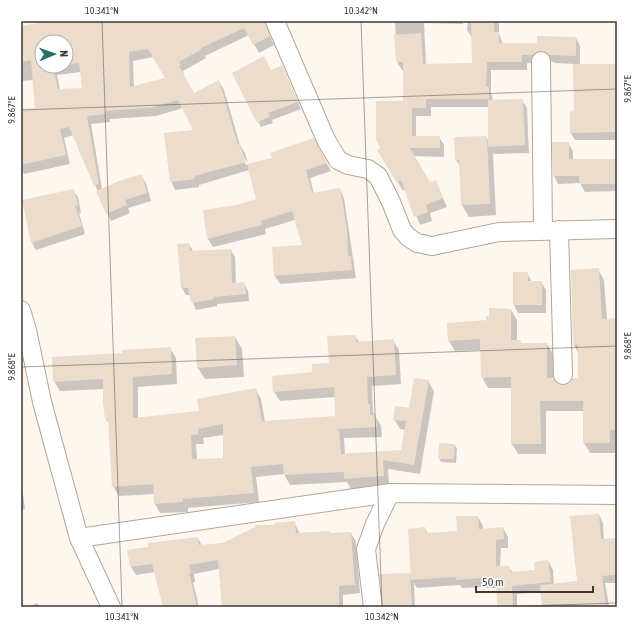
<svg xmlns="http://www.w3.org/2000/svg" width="638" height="628" viewBox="0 0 638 628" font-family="'Asap Condensed',sans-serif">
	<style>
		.shadow { fill: #0003; fill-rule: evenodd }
		.building { fill: #ecdccb; fill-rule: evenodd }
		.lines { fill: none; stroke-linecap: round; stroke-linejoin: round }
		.minor-casing { stroke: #b5a696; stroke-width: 20 }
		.minor { stroke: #fff; stroke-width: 18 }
		.ticks { fill: none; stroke: #3f3932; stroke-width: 1; stroke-opacity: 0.45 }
		.neatline { fill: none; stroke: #3f3932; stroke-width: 1.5 }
		.ticks-label { font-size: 10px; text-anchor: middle; fill: #3f3932 }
	</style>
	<rect width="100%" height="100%" fill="#fdf7f0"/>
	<!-- shadow -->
	<path class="shadow" d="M54,21H269L271,25L269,34L274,45L259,53L249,35L205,56L206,58L183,71L184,73L183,74L194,95L219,81L224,90L240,145L245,153L248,163L244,157L242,158L246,165L273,158L313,139L331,171L310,178L314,194L340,189L344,198L356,278L280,284L275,276L273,248L303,246L295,220L265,229L266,234L213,247L208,239L204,211L236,206L257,200L249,170L199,185V187L175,190L171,181L194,131L183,108L156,116L110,119V122L91,124L102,189L141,175L146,183L151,201L128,208L130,213L111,221L73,135L64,138L70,164L24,174L21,168V110L36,109L34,80L21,81V27ZM42,42H66V66H42ZM154,57L166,78L134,87L133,61ZM81,72L83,89L60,90L57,75Z
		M395,21H463V24L424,23L426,65L473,64V39L467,30L468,21H499V34L503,44H538L576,38L580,46V65H617V140H575L571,133L575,112L574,64L555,63L546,59L538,63H527V70H491V92L493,101L522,100L527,108L529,153L493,154L496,215L469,217L462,205L461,168L456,160L486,137L489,141V107H431V116H416V137H439L444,145V157L414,156L430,183L435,181L447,207L430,213L432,221L420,225L405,189L403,191L379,150L382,149L404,102V70H402L397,62Z
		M282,66L301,109L272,120L273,123L261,127L257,120L271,71Z
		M568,143L573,151V160H617V191L585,192L580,183L558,184L554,176Z
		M73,190L78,197L81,213H79L85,234L36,250L32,243Z
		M189,244L193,251L231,250L235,257L236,284L244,283L248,291L249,301L217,304V306L196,310L190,295H186L182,288Z
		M598,269L604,280L607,319H617L615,453H590L584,443V411H546V454H518L512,444V388H488L482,377L481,350L455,351L449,341L511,310L517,320V341H520L522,344H547L553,354V379L558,385H569L579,379V354L574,345L572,271Z
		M514,273H527L532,282H541L546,290V313H518L514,305Z
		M355,336L359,342L393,340L399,350L401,384L372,386L373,412L381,426L382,437L344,438L345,454L402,451L405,430L400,429L394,419L410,409L428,381L434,391L420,474L388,469L389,486L351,489L347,482L290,485L284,474L256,477L259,502L188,508V512L160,513L155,504L154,494L119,496L113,486L110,425L106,419L104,389L60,391L54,381L123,354L170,348L176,358L177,384L138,387V418L200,412L256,390L261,399L265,422L336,417L335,397L280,401L274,392L330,364ZM224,435V459L197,460L196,444H204L203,438Z
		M235,337L242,349L244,377L205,379L198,368Z
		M455,445L457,449L456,463L441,462L439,458Z
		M21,480L25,509L21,510Z
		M599,515L603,523L604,540L617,539V583H605L609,606L617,607H543L541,592L517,594V607H498V588H487L486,587L462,588L460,585L417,588L414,583L415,607H383L410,574L412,577L425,528L428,534L458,532L478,517L483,526V530L503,528L508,537V548H501L500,567H509L513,573L536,571L548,561L553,570L554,585L578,582Z
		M294,522L300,534L351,533L356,542L360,593L343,595V607H223L219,569L194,574L195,582H193L199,607H164L156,572L136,575L131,567L150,548L198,538L202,546L224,544L275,526Z
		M37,603L40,607H29Z"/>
	<!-- building -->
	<path class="building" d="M48,21H265L270,36L253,45L244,28L201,48L202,49L179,62L181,65L179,66L194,93L219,80L238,145L240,144L246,162L195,176V179L170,182L164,133L193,130L178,100L151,108L105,111L106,114L87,116L99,184L94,186L69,127L60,129L66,155L21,165V109L35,108L31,60L21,62V26ZM38,42H66V65L79,63L82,88L58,89L53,66H42ZM148,49L165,78L130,87L129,52Z
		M471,21H494V32H499V43H537V36L576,37V56L550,55L540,51L533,55H522V62H487L486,87H489V99H426V108H412V136H440V148H410L430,182L436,180L443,198L426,205L428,212L414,217L401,180L397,183L377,150L380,148L376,140V101H403V62H396L394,35L421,33L423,64L472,63Z
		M264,56L271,70L282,65L298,102L268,113L270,116L257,123L232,73Z
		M573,64H617V132L570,133V112L574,111Z
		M523,99L525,145L488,147V100Z
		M487,136L490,204L461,205L459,160H455L454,137Z
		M314,138L327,163L306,170L312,193L340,188L347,229L348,256H351L352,270L274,276L272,247L302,245L292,211L261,221L262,225L207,239L203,210L236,205L256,199L247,164L272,158L270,153Z
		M552,142H569V159H617V184H579V176H553Z
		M142,174L147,193L125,200L127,205L106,214L96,191L119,181Z
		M74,189L78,205L75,206L82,226L31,243L22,200Z
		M189,243L190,251L231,249L232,283L245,282L246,294L214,297V299L191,303L188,288H181L177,244Z
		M599,268L602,319L617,318V430H610V443H583V401H540L541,444H511V377L481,378L480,339L448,341L447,323L486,320V316H489V308L511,309V340H521V343H547V378H553L558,384H568L573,378H578V345H573L571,270Z
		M513,272H528V281H542V305H513Z
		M356,335V342L394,339L396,375L367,377L368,404H370V415H376L377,427L339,429L341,454L401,450L406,421L393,420L395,406L409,408L414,378L429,380L414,465L383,460L384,476L344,479V472L284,475L283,464L251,467L254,493L183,499V502L154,504L153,484L112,487L108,419H105L103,403V379L53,382L52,357L122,353V350L171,347L172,374L133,377V418L199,411L197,399L256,388L262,421L335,416L334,387L273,392L272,376L312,372V364L329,363L327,336ZM223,424V458L192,459L191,435L199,434L198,429Z
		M235,336L237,365L197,368L195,338Z
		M439,443L455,444L454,459H438Z
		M599,514L601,539L617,538V575L602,576L606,607H542L540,585L577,581L570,516Z
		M456,516H478L479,529L503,527L504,539L496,540V566H510V572L535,570L534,562L548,560L551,582L512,586L513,607H497L496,580H481V578L456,580V577L411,580L408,529L425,527L426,533L457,531Z
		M295,521L296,533L330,531V533L351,532L355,585L339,586V607H222L218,560L189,565L191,573H189L197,607H163L152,564L130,567L127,550L148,547V543L198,537L199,545L223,543L255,527V525H274V523Z
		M410,573L412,607H383L380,574Z"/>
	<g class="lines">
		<!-- minor casing -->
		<g class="minor-casing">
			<path id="minor" d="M275,21L326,140L338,160L348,165L368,169L378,176L391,202L402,230L408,237L417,243L432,246L499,232L617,229
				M541,61L543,230
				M559,230L563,375
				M21,310L27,330L42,402L79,538L111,607
				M79,538L390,493L617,495
				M373,607L366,549L375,524L390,493"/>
		</g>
		<!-- minor -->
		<use href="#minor" class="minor"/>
	</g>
	<!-- ticks -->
	<path class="ticks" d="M102,21L122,607M361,21L382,607M21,110L617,89M21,367L617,346M493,607L617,603"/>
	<!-- border -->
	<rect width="638" height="628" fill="none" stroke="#ffffff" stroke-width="44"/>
	<!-- north arrow -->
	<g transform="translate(54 54) rotate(88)"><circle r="19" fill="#ffffff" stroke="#b2b0ad"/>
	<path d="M0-3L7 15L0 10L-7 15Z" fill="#266f6a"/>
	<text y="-6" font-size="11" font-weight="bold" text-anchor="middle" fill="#3f3932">N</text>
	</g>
	<!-- scale -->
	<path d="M476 586v6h117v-6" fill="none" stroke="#3f3932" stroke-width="2"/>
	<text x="482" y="586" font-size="12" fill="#3f3932" stroke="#ffffff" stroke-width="3" paint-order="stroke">50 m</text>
	<rect x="22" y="22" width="594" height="584" class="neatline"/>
	<g class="ticks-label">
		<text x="102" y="14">10.341°N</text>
		<text x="361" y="14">10.342°N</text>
		<text transform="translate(627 89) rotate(-90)" y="4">9.867°E</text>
		<text transform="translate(11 110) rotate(-90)" y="4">9.867°E</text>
		<text transform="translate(627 346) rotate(-90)" y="4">9.868°E</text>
		<text transform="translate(11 367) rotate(-90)" y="4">9.868°E</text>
		<text x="122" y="620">10.341°N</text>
		<text x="382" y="620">10.342°N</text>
	</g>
</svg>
